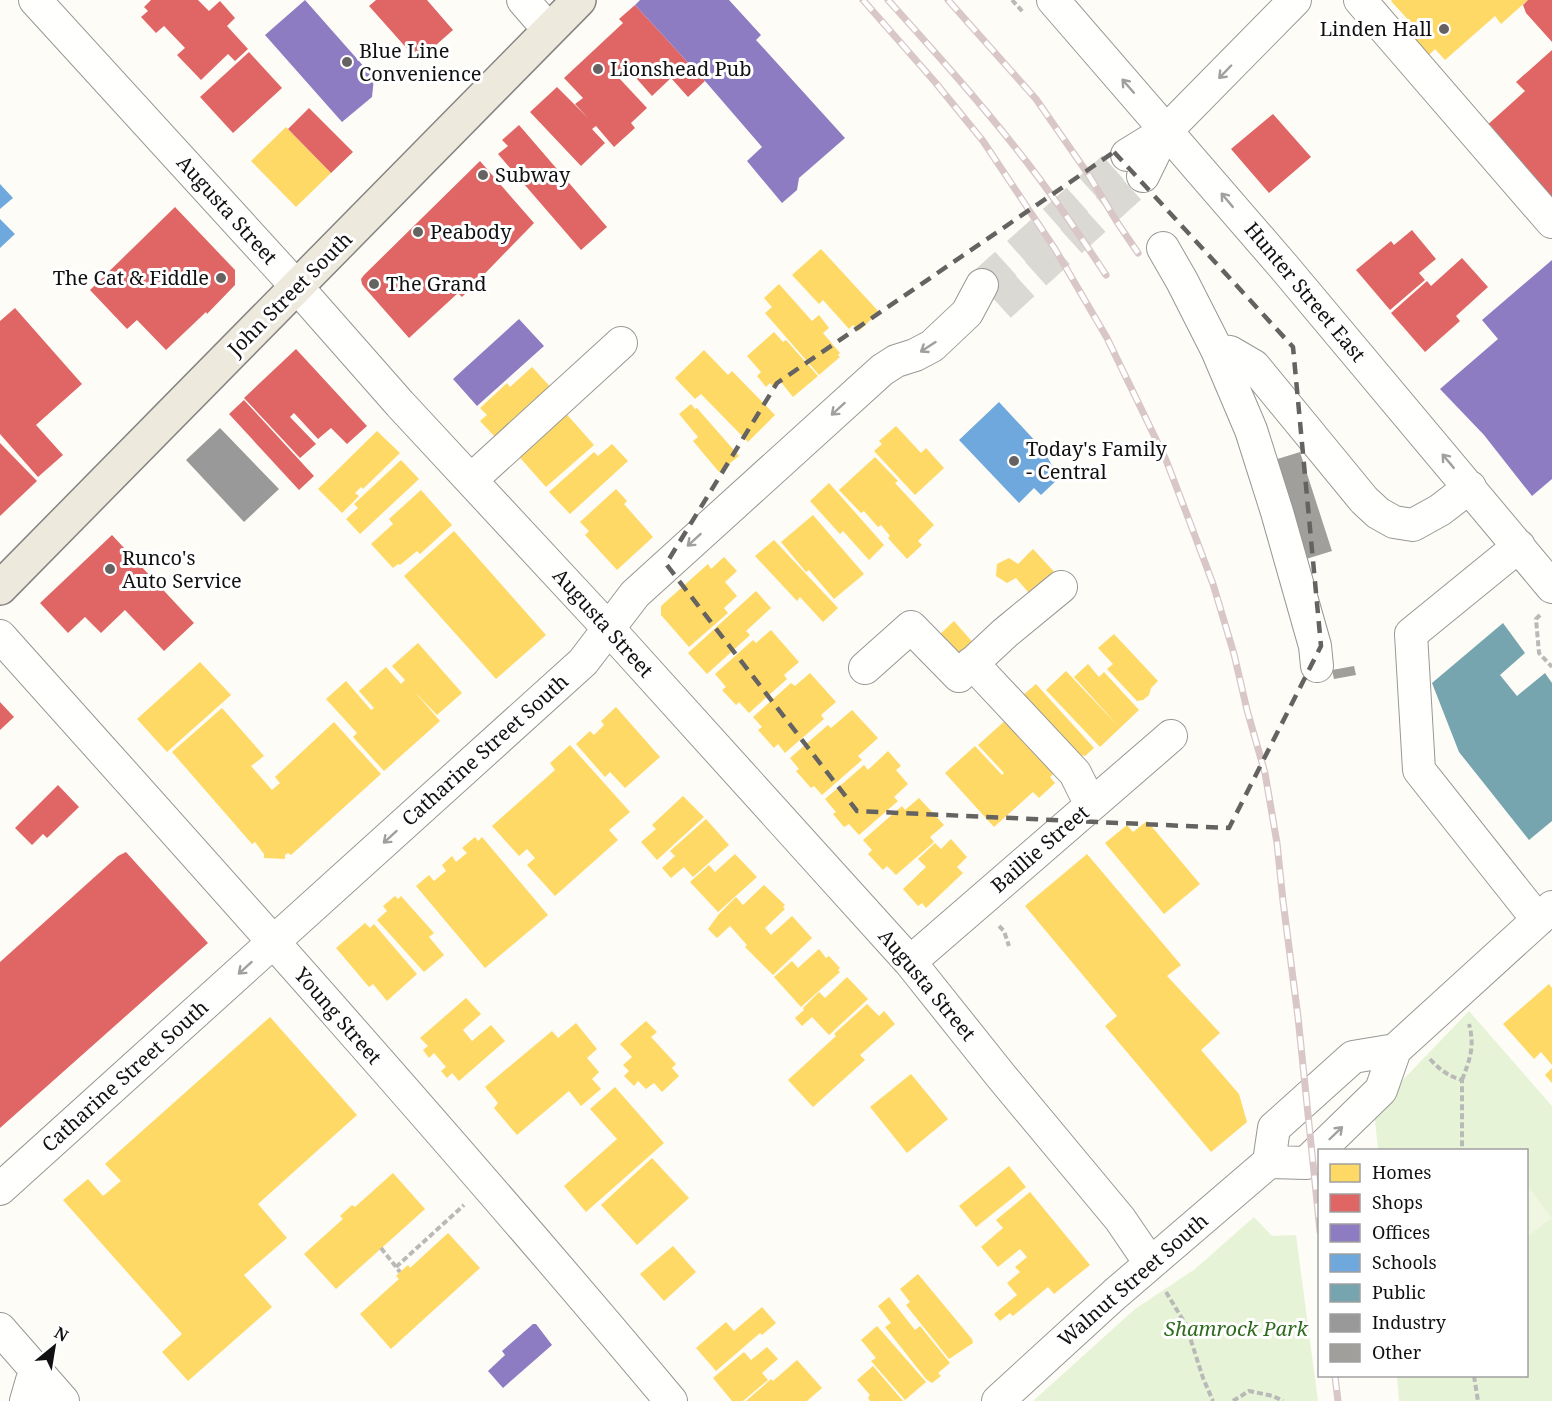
<svg xmlns="http://www.w3.org/2000/svg" width="1552" height="1401" viewBox="0 0 1552 1401" font-family="'Noto Serif',serif">
	<style>
		.green { fill: #e7f3d7 }
		.pitch { fill: #f0f6e1 }
		.homes { fill: #ffd966 }
		.shops { fill: #e06666 }
		.offices { fill: #8e7cc3 }
		.schools { fill: #6fa8dc }
		.public { fill: #76a5af }
		.industry { fill: #999 }
		.building { fill: #a19f9c }
		.lines { fill: none; stroke-linecap: round; stroke-linejoin: round }
		.minor-tunnel { stroke: #dad9d4; stroke-width: 32; stroke-dasharray: 32 16; stroke-linecap: butt }
		.minor-casing { stroke: #979795; stroke-width: 34 }
		.major-casing { stroke: #858482; stroke-width: 36 }
		.path { stroke: #b9b9b8; stroke-width: 4; stroke-dasharray: 6 3; stroke-linecap: butt }
		.minor { stroke: #fffffe; stroke-width: 32 }
		.major { stroke: #ede9dc; stroke-width: 33 }
		.rail-casing { stroke: #d9c6c7; stroke-width: 7 }
		.rail { stroke: #fff; stroke-width: 4.5; stroke-dasharray: 14; stroke-linecap: butt }
		.oneway { stroke: #a0a09f }
		.marked { fill: none; stroke: #646362; stroke-width: 4.5; stroke-dasharray: 12 8; stroke-linejoin: round }
		.poi-dot { fill: #646362; stroke: #fff; stroke-width: 2 }
		.labels { text-anchor: middle; stroke-width: 6; stroke-linejoin: round; paint-order: stroke }
		.poi-label { font-size: 20px; fill: #111; stroke: #fff; text-anchor: start }
		.street-label { font-size: 20px; fill: #111; stroke: #fff }
		.park-label { font-size: 20px; font-style: italic; fill: #2f6b1f; stroke: #fff }
	</style>
	<rect width="100%" height="100%" fill="#fdfcf7"/>
	<!-- green -->
	<path class="green" d="M1469,1011L1552,1106V1401H1399L1397,1376H1526V1150H1378L1374,1110Z
		M1254,1217L1272,1236L1296,1235L1318,1401H1033L1135,1309L1195,1269Z"/>
	<!-- pitch -->
	<path class="pitch" d="M1527,1185L1552,1218L1527,1237Z"/>
	<!-- homes -->
	<path class="homes" d="M1392,0H1528L1501,24L1495,16L1445,60L1435,49L1426,58L1404,33L1413,25L1391,1Z
		M286,127L331,173L296,207L251,161Z
		M821,249L879,312L859,331L853,325L849,329L823,300L819,304L792,275Z
		M779,284L812,321L819,315L829,328L823,333L840,353L838,355L840,357L819,375L765,313L772,307L764,298Z
		M774,332L783,342L786,340L818,376L793,397L780,381L773,387L770,383L766,387L757,376L761,372L747,356Z
		M704,350L728,375L732,371L775,415L748,442L701,394L695,399L675,378Z
		M532,367L558,395L496,438L480,421L487,415L480,408L507,383L510,387Z
		M691,404L695,409L697,408L739,456L719,472L693,441L698,437L679,414Z
		M562,409L594,445L546,487L514,451Z
		M896,426L921,453L926,448L944,468L915,495L874,451L882,444L879,441Z
		M377,431L400,453L363,489L361,487L355,493L359,496L342,513L318,489Z
		M612,444L628,461L570,514L549,492L594,452L598,456Z
		M875,457L898,481L895,483L934,525L918,541L922,545L907,559L888,538L890,536L881,525L878,527L864,511L861,513L839,490Z
		M401,460L419,479L360,534L346,519L358,508L354,504Z
		M829,483L884,545L869,560L843,531L840,534L810,501Z
		M616,489L627,501L624,504L653,537L617,570L585,535L589,531L580,522Z
		M421,490L452,525L420,554L417,551L400,565L398,564L393,568L371,544L393,524L389,519Z
		M813,515L864,574L834,599L809,570L806,572L781,542Z
		M454,531L546,635L496,679L404,576Z
		M774,540L838,608L823,622L800,597L797,601L755,556Z
		M1033,549L1059,577L1034,599L1016,578L1007,583L996,576L997,564L1009,558L1018,564Z
		M724,557L737,571L725,582L737,596L724,608L728,613L689,647L661,615V606L708,564L711,569Z
		M756,591L771,608L746,631L750,635L707,674L688,653Z
		M954,621L975,645L956,663L938,636Z
		M771,630L799,662L784,675L787,679L749,713L739,702L736,705L722,690L726,687L715,674L753,640L756,643Z
		M1114,634L1158,681L1151,688L1149,695L1143,700L1137,701L1107,669L1113,664L1098,648Z
		M418,643L462,693L437,715L414,691L440,721L384,771L353,737L357,733L326,699L346,681L371,710L374,708L359,691L386,667L401,684L405,680L392,666Z
		M200,662L231,695L167,752L137,719Z
		M1088,664L1099,677L1104,672L1139,710L1120,728L1074,677Z
		M1066,671L1120,728L1100,747L1046,690Z
		M810,673L836,702L821,715L824,719L785,753L778,744L774,748L758,730L762,727L753,717L791,683L795,686Z
		M1036,684L1094,748L1085,756L1080,755L1022,696Z
		M616,707L660,757L625,788L610,772L605,777L576,744L590,731L594,735L604,725L601,721Z
		M222,708L264,756L251,766L272,790L280,783L275,777L334,722L381,774L291,855L288,853L285,855V859L264,858V854L255,842L252,844L172,752Z
		M852,710L878,738L858,756L862,760L822,795L814,786L811,788L796,771L799,769L790,758L828,725L831,728Z
		M1008,718L1058,770L1050,777L1055,783L1039,798L1033,792L994,827L945,773L975,746L1002,775L1004,773L978,745Z
		M570,745L630,812L609,830L618,840L555,896L527,865L535,858L527,849L519,856L492,826L555,770L550,763Z
		M888,751L901,766L896,770L908,784L894,797L898,801L859,835L849,824L844,827L833,814L836,812L825,799L864,765L868,770Z
		M683,796L704,817L657,860L641,842L656,829L652,825Z
		M919,798L944,825L930,837L934,842L896,875L887,866L883,870L868,854L872,850L863,840L902,806L905,810Z
		M706,819L729,845L693,877L684,867L671,878L662,868L675,856L670,851Z
		M1147,821L1200,884L1164,914L1105,843L1127,825L1133,832Z
		M475,837L478,841L482,837L548,915L485,968L416,886L429,875L434,881L446,871L442,865L452,856L456,862L467,853L462,848Z
		M951,839L967,857L957,867L963,873L926,908L922,903L918,906L903,889L926,867L918,859L935,843L941,849Z
		M735,854L757,877L718,912L690,882L709,865L715,872Z
		M1087,854L1181,965L1167,976L1220,1033L1201,1050L1239,1094L1247,1122L1211,1152L1105,1026L1117,1016L1025,906Z
		M764,885L785,905L783,907L785,909L765,928L771,935L792,916L812,938L773,975L745,947L747,945L730,926L717,938L708,929L719,914L736,897L743,905Z
		M395,896L398,899L401,896L434,933L429,937L444,955L424,972L377,920L387,911L383,906Z
		M365,923L370,928L374,924L417,974L387,1001L373,984L369,987L336,948Z
		M819,949L826,958L829,956L840,968L838,970L840,972L801,1007L774,977L792,961L798,968Z
		M847,977L868,999L829,1035L812,1017L802,1026L795,1018L804,1010L803,1008L819,992L825,998Z
		M1549,984L1552,988V1065L1541,1052L1534,1059L1503,1024Z
		M466,998L481,1014L463,1030L472,1041L491,1025L505,1041L459,1081L452,1073L447,1078L441,1071L446,1067L434,1053L429,1058L423,1050L428,1046L420,1038Z
		M867,1004L879,1016L884,1011L895,1024L860,1055L865,1060L813,1107L788,1080L836,1036L834,1034Z
		M270,1017L357,1115L258,1204L287,1238L244,1275L272,1307L188,1381L162,1352L182,1334L63,1200L88,1179L103,1196L121,1181L105,1164Z
		M646,1021L657,1032L651,1037L676,1064L672,1068L679,1076L662,1092L654,1083L646,1089L638,1081L634,1086L624,1076L629,1071L623,1065L632,1057L620,1044Z
		M576,1023L597,1049L587,1058L599,1072L592,1079L601,1089L581,1106L569,1091L517,1135L494,1108L498,1103L485,1087L552,1031L558,1038Z
		M1552,1068V1083L1545,1075Z
		M911,1074L948,1119L907,1153L870,1107Z
		M615,1087L664,1143L586,1212L564,1186L617,1139L590,1109Z
		M652,1158L689,1198L637,1245L601,1205Z
		M1009,1166L1026,1187L976,1227L959,1206Z
		M393,1173L425,1209L336,1289L304,1254L343,1219L340,1216L352,1205L355,1207Z
		M1030,1192L1090,1265L1054,1294L1048,1287L1013,1316L1010,1313L1000,1321L994,1314L1017,1295L1007,1283L1020,1272L1015,1267L1027,1257L1020,1249L998,1267L981,1247L1003,1228L996,1220Z
		M448,1233L480,1268L391,1349L360,1314L399,1279L396,1276L400,1272L408,1265L410,1268Z
		M673,1246L696,1272L664,1301L640,1274Z
		M918,1274L972,1339L973,1343L949,1359L906,1305L910,1302L900,1289Z
		M889,1297L915,1330L920,1326L950,1363L938,1373L941,1376L932,1383L926,1379L885,1327L891,1323L878,1306Z
		M762,1307L776,1323L762,1335L760,1333L716,1371L696,1348L726,1322L734,1331Z
		M877,1326L926,1382L905,1400L871,1361L876,1358L861,1340Z
		M767,1347L778,1359L762,1373L768,1380L743,1401H732L713,1378L744,1352L751,1360Z
		M797,1360L822,1388L807,1401H746L771,1379L773,1381Z
		M873,1366L903,1401H870L868,1398L870,1395L857,1380Z"/>
	<!-- shops -->
	<path class="shops" d="M151,0H198L209,11L220,1L235,18L227,26L248,49L235,61L228,54L201,80L177,55L185,48L164,26L156,33L141,17L148,11L144,7Z
		M376,0H427L453,30L418,61L369,6Z
		M1528,0H1552V42L1526,13L1523,5Z
		M635,5L705,81L688,97L671,78L652,96L629,70L619,78L647,108L631,123L635,128L614,147L596,126L592,129L605,143L581,166L530,112L557,87L588,118L575,104L583,98L564,78L623,23L619,19Z
		M1552,50V205L1484,128L1525,91L1516,82Z
		M249,52L282,88L233,133L200,97Z
		M309,108L353,152L331,173L288,129Z
		M1273,114L1311,157L1269,193L1231,149Z
		M519,125L607,227L581,250L498,154L508,146L502,140Z
		M480,161L534,223L462,297L458,293L409,338L364,287L362,284L361,279L364,275Z
		M175,207L235,270V285L207,314L206,312L166,350L137,320L127,329L90,290Z
		M1412,230L1436,259L1419,273L1425,280L1390,310L1356,270L1391,241L1394,245Z
		M1462,258L1488,287L1456,316L1460,321L1425,352L1391,313L1427,281L1431,286Z
		M15,308L82,384L36,425L63,455L38,477L0,434V321Z
		M296,349L367,426L347,444L331,428L318,439L294,413L290,417L316,444L300,458L244,398Z
		M244,400L314,476L299,490L229,414Z
		M0,443L37,481L0,516Z
		M112,535L194,623L164,651L125,610L101,633L85,617L68,633L40,603Z
		M0,702L14,717L0,730Z
		M58,785L79,807L47,838L43,834L32,845L15,828Z
		M126,852L208,943L0,1128V962L118,856Z"/>
	<!-- offices -->
	<path class="offices" d="M305,0L374,78L372,97L342,122L265,35Z
		M640,0H729L761,35L756,40L845,138L799,178L797,190L782,203L747,161L762,147L705,81L635,5Z
		M1552,260V479L1532,496L1484,435L1440,389L1498,339L1482,320Z
		M519,319L544,346L477,406L453,379Z
		M533,1324H536L552,1345L503,1388L488,1371L505,1355L502,1351Z"/>
	<!-- schools -->
	<path class="schools" d="M0,184L13,198L0,209Z
		M0,219L15,234L0,248Z
		M999,402L1038,444L1039,442L1059,478L1041,495L1034,488L1019,503L959,440Z"/>
	<!-- public -->
	<path class="public" d="M1503,623L1525,653L1500,675L1517,696L1545,673L1552,683V821L1529,840L1459,752L1432,683Z"/>
	<!-- industry -->
	<path class="industry" d="M220,428L279,489L244,522L186,460Z"/>
	<!-- building -->
	<path class="building" d="M1300,452L1332,551L1303,560L1271,461Z
		M1354,666L1356,675L1334,679L1332,670Z"/>
	<g class="lines">
		<!-- minor-tunnel -->
		<path class="minor-tunnel" d="M982,285L1127,155
			M1000,306L1143,176"/>
		<!-- minor casing -->
		<g class="minor-casing">
			<path id="minor" d="M35,0L297,287L400,404L609,629L910,962L1001,1076L1120,1219L1150,1263
				M523,0L549,30
				M1053,0L1284,267L1552,587
				M1360,0L1552,222
				M1127,155L1166,131L1295,0
				M1143,176L1165,131
				M1163,248L1182,281L1217,350
				M471,480L621,343
				M1519,546L1411,634L1419,770L1538,920
				M0,636C226,888 453,1141 671,1401
				M972,663L1075,773L1091,805
				M1317,666L1315,646L1277,512L1251,430L1217,350L1230,352L1254,366L1364,500L1378,513L1394,522L1413,525L1440,510L1470,487
				M865,668L911,627L959,676L1005,633L1061,587
				M910,962L1171,736
				M1269,1162L1306,1163L1381,1090L1395,1050L1552,907
				M0,1189L583,662L635,594L882,370L896,361L915,355L932,346L967,313L982,285
				M0,1329L63,1401
				M26,1401L35,1370
				M998,1401L1115,1294L1269,1162L1274,1128L1353,1057L1395,1050"/>
		</g>
		<!-- major casing -->
		<g class="major-casing">
			<path id="major" d="M0,588L579,0"/>
		</g>
		<!-- path -->
		<path class="path" d="M1012,0L1023,12
			M1540,615L1536,619L1539,653L1552,667
			M999,926L1004,931L1009,946
			M1430,1059C1440,1070 1448,1076 1462,1080V1150
			M1462,1080C1470,1059 1475,1046 1469,1024
			M381,1248L400,1272
			M396,1267L464,1205
			M1166,1292L1186,1325L1203,1378L1213,1401
			M1474,1376L1478,1401
			M1233,1401L1249,1391L1273,1396L1283,1401"/>
		<!-- minor -->
		<use href="#minor" class="minor"/>
		<!-- major -->
		<use href="#major" class="major"/>
		<!-- rail casing -->
		<g class="rail-casing">
			<path id="rail" d="M863,0L935,82L983,141L1055,249L1107,338L1166,460L1189,520L1213,584L1234,654L1247,710L1265,773L1277,843L1283,901L1298,1017L1320,1231
				M888,0C934,51 980,102 1022,156C1052,194 1079,234 1106,275
				M948,0L1036,99L1088,174L1117,222L1138,253
				M1335,1376L1338,1401"/>
		</g>
		<!-- rail -->
		<use href="#rail" class="rail"/>
	</g>
	<!-- one-way arrows -->
	<defs><path id="oneway-shaft" d="M-6 0H5M1.5-3L5.5 0L1.5 3" fill="none" stroke-width="1.6" stroke-linecap="round" stroke-linejoin="round" transform="scale(1.5)"/></defs>
	<g class="oneway">
		<use href="#oneway-shaft" transform="translate(1225 72) rotate(134)"/>
		<use href="#oneway-shaft" transform="translate(1128 86) rotate(-131)"/>
		<use href="#oneway-shaft" transform="translate(1227 200) rotate(-130)"/>
		<use href="#oneway-shaft" transform="translate(928 347) rotate(147)"/>
		<use href="#oneway-shaft" transform="translate(838 409) rotate(138)"/>
		<use href="#oneway-shaft" transform="translate(1448 461) rotate(-130)"/>
		<use href="#oneway-shaft" transform="translate(694 540) rotate(138)"/>
		<use href="#oneway-shaft" transform="translate(390 837) rotate(138)"/>
		<use href="#oneway-shaft" transform="translate(245 968) rotate(138)"/>
		<use href="#oneway-shaft" transform="translate(1336 1133) rotate(-44)"/>
	</g>
	<!-- marked area -->
	<path class="marked" d="M1114,152L1293,347L1321,646L1229,828L857,811L666,564L777,383Z"/>
	<!-- markers -->
	<g class="poi-dot">
		<circle cx="1444" cy="29" r="6"/>
		<circle cx="347" cy="62" r="6"/>
		<circle cx="598" cy="69" r="6"/>
		<circle cx="483" cy="175" r="6"/>
		<circle cx="418" cy="232" r="6"/>
		<circle cx="221" cy="278" r="6"/>
		<circle cx="374" cy="284" r="6"/>
		<circle cx="1014" cy="461" r="6"/>
		<circle cx="110" cy="569" r="6"/>
	</g>
	<g class="labels">
		<!-- poi labels -->
		<g class="poi-label">
			<text x="1432" y="36" text-anchor="end">Linden Hall</text>
			<text x="359" y="58">Blue Line<tspan x="359" dy="23">Convenience</tspan></text>
			<text x="610" y="76">Lionshead Pub</text>
			<text x="495" y="182">Subway</text>
			<text x="430" y="239">Peabody</text>
			<text x="209" y="285" text-anchor="end">The Cat &amp; Fiddle</text>
			<text x="386" y="291">The Grand</text>
			<text x="1026" y="456">Today's Family<tspan x="1026" dy="23">- Central</tspan></text>
			<text x="122" y="565">Runco's<tspan x="122" dy="23">Auto Service</tspan></text>
		</g>
		<!-- street labels -->
		<g class="street-label">
			<text transform="translate(227 210) rotate(48)" y="7">Augusta Street</text>
			<text transform="translate(1305 292) rotate(50)" y="7">Hunter Street East</text>
			<text transform="translate(290 294) rotate(-45)" y="7">John Street South</text>
			<text transform="translate(603 623) rotate(48)" y="7">Augusta Street</text>
			<text transform="translate(485 750) rotate(-42)" y="7">Catharine Street South</text>
			<text transform="translate(1040 849) rotate(-41)" y="7">Baillie Street</text>
			<text transform="translate(927 985) rotate(50)" y="7">Augusta Street</text>
			<text transform="translate(338 1016) rotate(49)" y="7">Young Street</text>
			<text transform="translate(125 1076) rotate(-42)" y="7">Catharine Street South</text>
			<text transform="translate(1133 1280) rotate(-41)" y="7">Walnut Street South</text>
		</g>
		<!-- park labels -->
		<g class="park-label">
			<text x="1236" y="1336">Shamrock Park</text>
		</g>
	</g>
	<!-- legend -->
	<rect x="1318" y="1149" width="210" height="228" fill="#ffffff" stroke="#a0a0a0" stroke-width="1.5"/>
	<rect x="1330" y="1164" width="30" height="18" fill="#ffd966" stroke="#a0a0a0" stroke-width="1.5"/>
	<text x="1372" y="1179" font-size="18" fill="#111111">Homes</text>
	<rect x="1330" y="1194" width="30" height="18" fill="#e06666" stroke="#a0a0a0" stroke-width="1.5"/>
	<text x="1372" y="1209" font-size="18" fill="#111111">Shops</text>
	<rect x="1330" y="1224" width="30" height="18" fill="#8e7cc3" stroke="#a0a0a0" stroke-width="1.5"/>
	<text x="1372" y="1239" font-size="18" fill="#111111">Offices</text>
	<rect x="1330" y="1254" width="30" height="18" fill="#6fa8dc" stroke="#a0a0a0" stroke-width="1.5"/>
	<text x="1372" y="1269" font-size="18" fill="#111111">Schools</text>
	<rect x="1330" y="1284" width="30" height="18" fill="#76a5af" stroke="#a0a0a0" stroke-width="1.5"/>
	<text x="1372" y="1299" font-size="18" fill="#111111">Public</text>
	<rect x="1330" y="1314" width="30" height="18" fill="#999999" stroke="#a0a0a0" stroke-width="1.5"/>
	<text x="1372" y="1329" font-size="18" fill="#111111">Industry</text>
	<rect x="1330" y="1344" width="30" height="18" fill="#a19f9c" stroke="#a0a0a0" stroke-width="1.5"/>
	<text x="1372" y="1359" font-size="18" fill="#111111">Other</text>
	<!-- north arrow -->
	<g transform="translate(54 1347) rotate(30)" stroke="#ffffff" stroke-width="4.5" paint-order="stroke">
	<path d="M0-4.5L10 22L0 15L-10 22Z" fill="#111111"/>
	<text y="-9" font-size="16" font-weight="bold" text-anchor="middle" fill="#111111">N</text>
	</g>
</svg>
